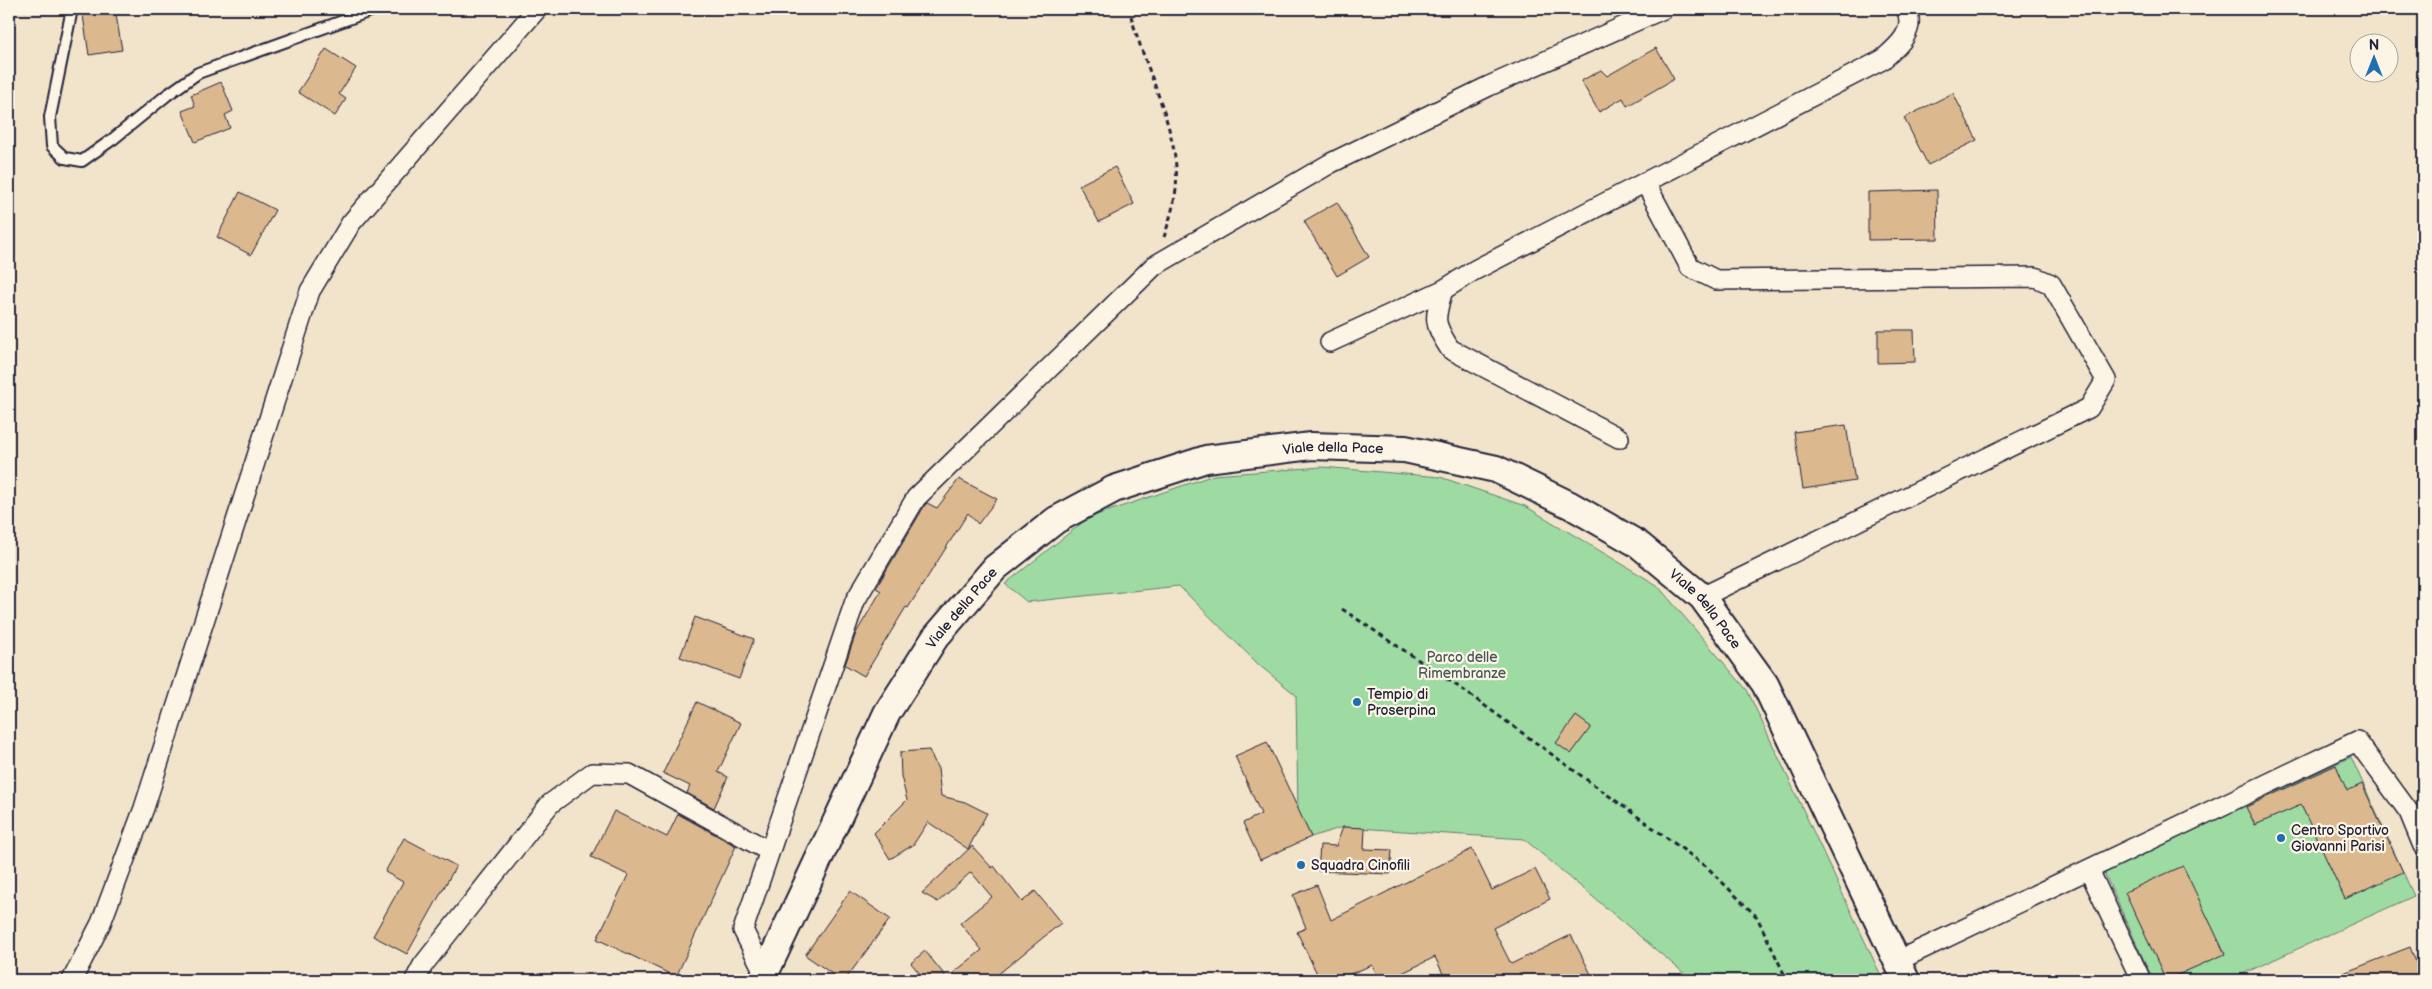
<svg xmlns="http://www.w3.org/2000/svg" width="2432" height="989" viewBox="0 0 2432 989" font-family="'Balsamiq Sans',sans-serif">
	<style>
		.green { fill: #9edba3; stroke: #607e6f }
		.building { fill: #dcb88e; stroke: #22223b }
		.lines { fill: none; stroke-linecap: round; stroke-linejoin: round }
		.service-casing { stroke: #22223b; stroke-width: 14 }
		.minor-casing { stroke: #22223b; stroke-width: 22 }
		.secondary-casing { stroke: #22223b; stroke-width: 30 }
		.path { stroke: #22223b; stroke-width: 3; stroke-dasharray: 5 4; stroke-linecap: butt }
		.service { stroke: #fcf5e5; stroke-width: 10 }
		.minor { stroke: #fcf5e5; stroke-width: 19 }
		.secondary { stroke: #fcf5e5; stroke-width: 26 }
		.poi-dot { fill: #1f6fb2; stroke: #fcf5e5; stroke-width: 2 }
		.labels { text-anchor: middle; stroke-width: 4.5; stroke-linejoin: round; paint-order: stroke }
		.street-label { font-size: 14px; fill: #22223b; stroke: #fcf5e5 }
		.park-label { font-size: 14px; fill: #475a5a; stroke: #fcf5e5 }
		.poi-label { font-size: 14px; fill: #22223b; stroke: #fcf5e5; text-anchor: start }
	</style>
	<rect width="100%" height="100%" fill="#f2e3cb"/>
	<filter id="ink" filterUnits="userSpaceOnUse"><feTurbulence type="fractalNoise" baseFrequency=".02" numOctaves="2"/><feDisplacementMap in="SourceGraphic" scale="10" xChannelSelector="R" yChannelSelector="G"/><feConvolveMatrix kernelMatrix="1 2 1 2 8 2 1 2 1" color-interpolation-filters="sRGB"/></filter>
	<g filter="url(#ink)">
		<!-- green -->
		<path class="green" d="M1322,467L1440,477L1525,506L1657,585L1747,690L1883,980H1692L1524,839L1343,827L1311,837L1298,811L1296,695L1259,665L1179,586L1027,602L1005,584L1088,518L1214,475Z
			M2351,757L2414,896L2229,980H2153L2103,870Z"/>
		<!-- building -->
		<path class="building" d="M82,9H115L122,50L89,55Z
			M1656,48L1674,79L1627,106L1623,98L1599,112L1581,81L1601,70L1607,76Z
			M326,49L356,68L339,94L346,99L335,116L298,92Z
			M221,82L233,111L225,115L230,128L195,142L182,111L195,106L191,95Z
			M1953,93L1977,140L1928,165L1904,118Z
			M1115,167L1134,204L1099,222L1079,185Z
			M1937,190L1938,239L1868,240V192Z
			M240,192L275,210L251,255L217,237Z
			M1337,202L1369,257L1337,276L1304,221Z
			M1878,330H1914L1915,362L1878,363Z
			M1846,425L1855,481L1803,489L1794,432Z
			M959,479L997,499L978,524L968,513L908,608L906,607L864,676L845,665L856,633L881,591L876,588L925,505L927,503L937,508Z
			M695,617L754,639L739,679L680,657Z
			M697,702L741,723L718,772L728,777L714,808L687,793L690,786L663,773Z
			M1576,716L1591,727L1571,754L1556,743Z
			M1267,742L1311,837L1260,860L1243,823L1261,814L1235,756Z
			M929,750L938,769L941,796L965,802L987,813L968,849L928,822L913,845L890,859L874,833L907,800L901,776L900,752Z
			M2336,765L2347,791L2362,784L2403,872L2345,899L2301,805L2255,825L2246,807Z
			M614,811L667,837L678,814L736,846L676,977L597,939L628,875L591,857Z
			M1343,827L1365,828L1364,849L1392,850L1390,874L1318,871L1320,845L1336,846Z
			M404,838L456,866L407,954L373,936L403,882L385,872Z
			M972,846L992,868L994,866L1022,902L1035,891L1061,923L991,980H925L911,963L925,951L947,978L982,950L960,923L992,897L971,872L938,902L922,893Z
			M1472,849L1492,890L1535,869L1550,899L1493,928L1511,964L1571,935L1594,980H1446L1435,957L1388,980H1380L1372,965L1336,980H1320L1297,932L1306,928L1293,895L1317,885L1331,920Z
			M2183,866L2225,954L2166,980L2125,892Z
			M850,891L890,919L845,980H841L805,955Z
			M2410,947L2423,980H2328V979Z"/>
		<g class="lines">
			<!-- service casing -->
			<g class="service-casing">
				<path id="service" d="M72,9L50,117L52,146L65,158L82,161L113,139L167,95L198,73L376,9"/>
			</g>
			<!-- minor casing -->
			<g class="minor-casing">
				<path id="minor" d="M1645,182L1690,267L1716,280L2035,277L2051,284L2106,380L2089,408L1702,597
					M1330,342L1443,290
					M1619,438L1450,349C1433,322 1434,320 1443,290L1475,270L1882,60C1897,47 1917,31 1906,9
					M2089,870L2141,980
					M1897,961L2357,741L2409,812L2423,846
					M765,974L743,930L855,601L916,498L1154,266L1331,163L1489,86L1663,9
					M72,980L101,923L144,808L310,291L351,223L537,9
					M415,980L423,965L550,804L592,773L629,774L769,851"/>
			</g>
			<!-- secondary casing -->
			<g class="secondary-casing">
				<g id="secondary">
					<path id="s1" d="M762,980L887,713L935,638L995,568L1056,520L1114,489L1206,459L1311,446L1405,449L1496,469L1570,505L1638,544L1702,597L1765,684L1906,980"/>
				</g>
			</g>
			<!-- path -->
			<path class="path" d="M1131,16C1145,69 1181,134 1176,189C1174,205 1169,222 1164,237
				M1342,609L1459,687L1707,867L1757,917L1787,980"/>
			<!-- service -->
			<use href="#service" class="service"/>
			<!-- minor -->
			<use href="#minor" class="minor"/>
			<!-- secondary -->
			<use href="#secondary" class="secondary"/>
		</g>
	</g>
	<!-- markers -->
	<g class="poi-dot">
		<circle cx="1357" cy="702" r="5"/>
		<circle cx="2281" cy="838" r="5"/>
		<circle cx="1301" cy="865" r="5"/>
	</g>
	<g class="labels">
		<!-- street labels -->
		<g class="street-label">
			<text dy="5" stroke="none"><textPath href="#s1" startOffset="844">Viale della Pace</textPath></text>
			<text dy="5" stroke="none"><textPath href="#s1" startOffset="424">Viale della Pace</textPath></text>
			<text dy="5" stroke="none"><textPath href="#s1" startOffset="1264">Viale della Pace</textPath></text>
		</g>
		<!-- park labels -->
		<g class="park-label">
			<text x="1462" y="662">Parco delle<tspan x="1462" dy="16">Rimembranze</tspan></text>
		</g>
		<!-- poi labels -->
		<g class="poi-label">
			<text x="1367" y="699">Tempio di<tspan x="1367" dy="16">Proserpina</tspan></text>
			<text x="2291" y="835">Centro Sportivo<tspan x="2291" dy="16">Giovanni Parisi</tspan></text>
			<text x="1311" y="870">Squadra Cinofili</text>
		</g>
	</g>
	<!-- margin -->
	<rect width="2432" height="989" fill="none" stroke="#fcf5e5" stroke-width="30"/>
	<rect x="15" y="15" width="2402" height="959" fill="none" stroke="#22223b" stroke-width="2" filter="url(#ink)"/>
	<!-- north arrow -->
	<g transform="translate(2374 58)"><circle r="24" fill="#fcf5e5" stroke="#a5a1a1"/>
	<path d="M0-4L9 19L0 12L-9 19Z" fill="#1f6fb2"/>
	<text y="-8" font-size="14" font-weight="bold" text-anchor="middle" fill="#22223b">N</text>
	</g>
</svg>
